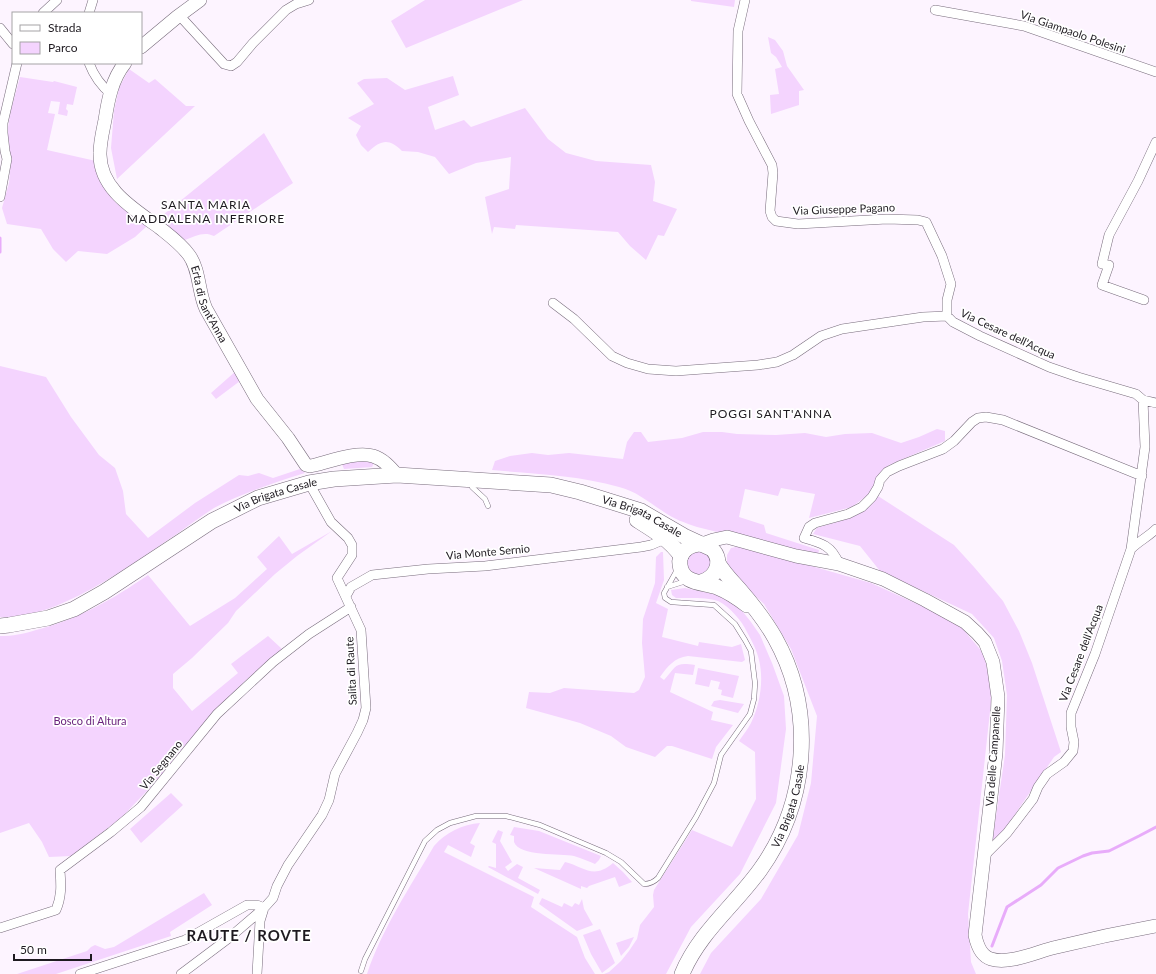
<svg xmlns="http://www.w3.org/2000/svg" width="1156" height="974" viewBox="0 0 1156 974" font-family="Lato,sans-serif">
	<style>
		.green { fill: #f4d4fe }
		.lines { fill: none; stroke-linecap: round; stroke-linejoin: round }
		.stream { stroke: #e8acfa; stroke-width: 3 }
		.lane-casing { stroke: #786c7c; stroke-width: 5.5 }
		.street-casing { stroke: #786c7c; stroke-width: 10 }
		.secondary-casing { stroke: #786c7c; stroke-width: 14 }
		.primary-casing { stroke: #786c7c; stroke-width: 16 }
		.lane { stroke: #fff; stroke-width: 4.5 }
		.street { stroke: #fff; stroke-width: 9 }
		.secondary { stroke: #fff; stroke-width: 13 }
		.primary { stroke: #fff; stroke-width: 15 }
		.labels { text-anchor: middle; stroke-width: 3.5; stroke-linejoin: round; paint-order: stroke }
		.street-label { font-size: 11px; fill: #1e1a20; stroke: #fff }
		.park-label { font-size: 11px; fill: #6a237d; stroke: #fff }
		.neighbourhood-label { font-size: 12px; letter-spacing: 1px; fill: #1e1a20; stroke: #fff }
		.district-label { font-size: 15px; font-weight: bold; letter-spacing: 1px; fill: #1e1a20; stroke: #fff }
	</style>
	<rect width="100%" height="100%" fill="#fdf4ff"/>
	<!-- green -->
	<path class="green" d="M425,0H523L406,48L391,21Z
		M691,0H735L734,7L691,1Z
		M768,37L775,40L783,51L787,66L804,90L799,91V105L771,114L770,95L779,94L775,69L782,67L776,57L771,53Z
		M129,69L149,83L155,79L186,106H195L117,179L111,148L114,111L119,88Z
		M453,76L459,95L428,107L435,130L464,120L471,127L525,108L548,139L566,153L596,161L651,165L655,182L653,201L677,209L664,236L658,235L646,260L630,246L618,232L516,225L515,229L494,227L492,234L485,197L509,189L511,157L476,163L449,174L435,157L418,152L402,151C389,138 381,140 368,152L361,145L356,135L361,126L348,118L374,104L357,83L364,79L387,78L405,90Z
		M20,77L53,82L54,81L77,87L73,105L67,104L66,109L68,111L67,116L58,114L60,102L51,101L48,113L55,114L47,150L96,161L106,190L116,203L147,226L135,237L107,254L78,251L66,262L53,249L41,229L7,224L2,208L9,183L11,160L7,133L11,110Z
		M264,133L293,183L214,236C204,231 195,236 185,240L158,219Z
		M0,366L46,377L71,417L99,455L115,468L123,491L126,514L148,538L195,503L239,475L248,476L259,473L273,478L300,469L305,473C273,483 243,493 214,508C203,515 192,523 181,531C135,562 57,621 0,617Z
		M236,371L240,381L216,399L211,393Z
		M937,429L945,431V441L889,465L878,478L869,494L852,507L809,518L815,494L781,488L778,496L745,489L739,517L764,525L766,533L819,550L818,557L697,527C685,523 674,519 664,512C650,503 636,491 619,487C578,475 534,474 492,470L495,461L510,456L532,453L548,455L569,453L623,459L627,442L634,432H641L648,442L682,438L703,432H722L737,434L776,435L805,433L826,437L845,434L872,433L901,443L919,437Z
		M362,458L374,463L372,467L344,469L342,464Z
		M878,496L954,545L974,567L1003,601L1019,631L1032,663L1061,752L1054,757L1005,829L992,843L1005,755L1007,695L1002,661L994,638L972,614L880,571L860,546L813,534L817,528C838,521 867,517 878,496Z
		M332,531L297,556L275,574L236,611L228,623L192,658L173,674V688L192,711L238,673L231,664L268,636L282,649L246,680L202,725L166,771L121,818L71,856L49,857L42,842L29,823L0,833V636C13,636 23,634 36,630C77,620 113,599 148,575L190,626L235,598L267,569L257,557L279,536L292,554Z
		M741,546L871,583L926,608L962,628L984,654L992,693L968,914L971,962L976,974H700L711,953L761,899L798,835L811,783L817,716L791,649L764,604L736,578L727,567V555L731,548Z
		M687 563a12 12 0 1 1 24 0a12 12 0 1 1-24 0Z
		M661,552H663L664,580L656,603L668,609L662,637L698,646L699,642L732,647L741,644L745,660L742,662L688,656C674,658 668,666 660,677L664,680C677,666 674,662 695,665L693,675L675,673L670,692L713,712L711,720L733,725L716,747L712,759L672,746H667L655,757L626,747L611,736L580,723L526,708L529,692L550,693L564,688L634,693L639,690L645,677L642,643L643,619L655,583L656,557Z
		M685,588L718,595L732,602L743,612L751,622L760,635L772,663L784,696L786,729L776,803L740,874L691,927L666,974H604L609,972L621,961L629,951L637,939L640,925L654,907L653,895L654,890L692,830L732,847L756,799L755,752L739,741C743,735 748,729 751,723C760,705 764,680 759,660C757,651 752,641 747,632C742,621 730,607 718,601C708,597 687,598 676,598L672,595L671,590Z
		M698,668L739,676L733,698L721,695L722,690L718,689L720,682L711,680L709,687L695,684Z
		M720,700L744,704L738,713L711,706L714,701Z
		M171,793L183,805L141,843L130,829Z
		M480,823L470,843L475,846L471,857L448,845L444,852L534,897L531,907L577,937L585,958L595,974H367C382,929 410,887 434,846C445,833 463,824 480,823Z
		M514,827L539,831L601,856L599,860L595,864C588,861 581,858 574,856C561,853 519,857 514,842C514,842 514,837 514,836L510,835Z
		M498,830L503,832L500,841L512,862L505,867L508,871L517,864L523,867L518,878L540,890L538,894L488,867L489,866L496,868V844L492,842Z
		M565,862C585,867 593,880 613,863L623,872L632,882L619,887L615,877L589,886L587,888L581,886V889L534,868L560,870Z
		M204,893L212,905L170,932L171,936L56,974H17L87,951L91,947L95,945L105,949L114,947Z
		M542,898L562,907L564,903L572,907L575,903L579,905L582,899L584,909L593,925L577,931L539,904Z
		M600,929L615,963L602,973L591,954L583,935Z
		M634,937L629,947L621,956L616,943Z"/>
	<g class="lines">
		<!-- stream -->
		<path class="stream" d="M0,238V252
			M992,946L1007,907L1041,885L1058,868L1083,856L1092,853L1109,851L1139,836L1156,827"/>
		<!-- lane casing -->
		<g class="lane-casing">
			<path id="lane" d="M472,482V487L485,499L488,506
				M667,587L686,581
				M361,971L365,959L425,841L437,830L450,823L476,816H506L540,825L606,853L621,862L644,884C650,884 654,882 658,878L696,817L714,783L721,755L750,714L754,699L755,683L751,651L745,640L735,624L714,605L671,602L665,598L664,593L677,570"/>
		</g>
		<!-- street casing -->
		<g class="street-casing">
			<path id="street" d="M745,0L738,31L737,94L749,121L772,165L773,173L770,211L772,217L776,221L798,224L887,219L918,220L926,222L942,256L951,284L947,300V316
				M935,10L1024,26L1156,72
				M43,13L57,0
				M89,13L93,0
				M179,15L224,64L231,66L237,62L253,43L286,10L296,4L309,0
				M0,28L13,44
				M89,63C94,76 100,85 111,94
				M0,197L7,159L5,151L3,133V123L17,63
				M1144,300L1102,285L1109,265L1102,264L1109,235L1138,181L1156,142
				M553,303L574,319L612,356L627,363L648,369L676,371L758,365L777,362L793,355L821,336L842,329L923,317L947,316L953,322L980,336L1049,367L1078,377L1136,394L1143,400L1156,403
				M1131,549C1139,541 1148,537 1156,529
				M839,564C832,546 822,543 804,538L809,527L815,523L848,514L862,507L872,497L878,487L880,480L887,472L899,466L943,449L954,441L972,422L978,418L986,417L1003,420L1142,476
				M346,596L351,587L372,575L428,569L485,566L641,547L651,545L665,539
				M984,856L1007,833L1033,799L1038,787L1047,774L1064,762L1073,751L1074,742L1071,727V713L1095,654L1131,549L1145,447L1143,400
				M0,928L56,910C62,896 61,884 60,870L111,832L141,807L217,714L273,662L309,634L351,607
				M80,974L185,940L247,905H257L264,908L229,938L181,974
				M257,974L260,921L264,908L273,898L277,886L288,865L322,815L329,800L335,774L357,733L363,720L366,708L361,630L337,578L352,555V545L348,538L331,522L309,483"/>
		</g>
		<!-- secondary casing -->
		<g class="secondary-casing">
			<g id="secondary">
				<path d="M141,47L177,17L200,0"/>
				<path id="s1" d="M125,63C112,79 108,100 105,120C103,130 100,142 100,153C99,189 134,209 160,228C170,236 181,244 189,255C200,270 198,292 206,309L257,399L288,438L306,465L310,466L315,465C331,461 357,451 373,456C383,459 390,467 397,475"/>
				<path d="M702,544L713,540L727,537L796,556L839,564L883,579L925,600L965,622L977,633L985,642L993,662L998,697L996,753L975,935C977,945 981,956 991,959C1010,965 1038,951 1057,947C1090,939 1123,932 1156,926"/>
			</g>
		</g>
		<!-- primary casing -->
		<g class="primary-casing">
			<g id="primary">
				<path d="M637,520C653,530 670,540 681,556"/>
				<path d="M702,544C695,544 690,545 685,550C681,554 679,560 680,565C682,584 703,582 717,587C727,591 738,598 747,605"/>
				<path id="s2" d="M0,626L9,625L48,618L74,609L104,592L212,521L258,498L309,483L334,479L397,475L551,485L580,492L641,511L684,536L712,549C724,561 716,578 701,582"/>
				<path id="s3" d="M682,974C699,933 734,906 760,870C808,803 816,711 775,638C765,620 752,604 739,589C731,580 724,573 718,563"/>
			</g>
		</g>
		<!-- lane -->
		<use href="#lane" class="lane"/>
		<!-- street -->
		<use href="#street" class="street"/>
		<!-- secondary -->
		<use href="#secondary" class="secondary"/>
		<!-- primary -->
		<use href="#primary" class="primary"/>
	</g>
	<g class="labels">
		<!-- street labels -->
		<g class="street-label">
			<text transform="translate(1073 32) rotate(19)" y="4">Via Giampaolo Polesini</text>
			<text transform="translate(844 209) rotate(-2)" y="4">Via Giuseppe Pagano</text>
			<text dy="4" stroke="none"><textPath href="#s1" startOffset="288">Erta di Sant'Anna</textPath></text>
			<text transform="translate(1008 334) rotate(25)" y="4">Via Cesare dell'Acqua</text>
			<text dy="4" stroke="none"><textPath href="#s2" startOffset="309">Via Brigata Casale</textPath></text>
			<text dy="4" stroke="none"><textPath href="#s2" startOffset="684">Via Brigata Casale</textPath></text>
			<text transform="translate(488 552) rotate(-5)" y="4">Via Monte Sernio</text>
			<text transform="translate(1081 653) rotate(-69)" y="4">Via Cesare dell'Acqua</text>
			<text transform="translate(351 671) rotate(-93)" y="4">Salita di Raute</text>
			<text transform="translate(993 756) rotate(-86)" y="4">Via delle Campanelle</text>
			<text transform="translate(161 765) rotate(-51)" y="4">Via Segnano</text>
			<text dy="4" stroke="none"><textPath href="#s3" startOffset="201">Via Brigata Casale</textPath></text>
		</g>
		<!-- park labels -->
		<g class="park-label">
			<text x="90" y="725">Bosco di Altura</text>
		</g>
		<!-- neighbourhood labels -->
		<g class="neighbourhood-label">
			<text x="206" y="209">SANTA MARIA<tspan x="206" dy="14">MADDALENA INFERIORE</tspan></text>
			<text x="771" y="418">POGGI SANT'ANNA</text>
		</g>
		<!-- district labels -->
		<g class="district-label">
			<text x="249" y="941">RAUTE / ROVTE</text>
		</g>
	</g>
	<!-- legend -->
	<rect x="12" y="12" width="130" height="52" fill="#ffffff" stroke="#a5a3a6"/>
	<rect x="20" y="25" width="20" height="6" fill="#ffffff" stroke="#a5a3a6"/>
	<text x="48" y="32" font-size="12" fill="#1e1a20">Strada</text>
	<rect x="20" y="42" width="20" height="12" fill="#f4d4fe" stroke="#a5a3a6"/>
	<text x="48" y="52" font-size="12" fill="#1e1a20">Parco</text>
	<!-- scale -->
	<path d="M14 954v6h77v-6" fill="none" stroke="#1e1a20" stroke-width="2"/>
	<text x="20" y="954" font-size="12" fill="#1e1a20" stroke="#ffffff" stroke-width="3" paint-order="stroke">50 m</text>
</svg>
